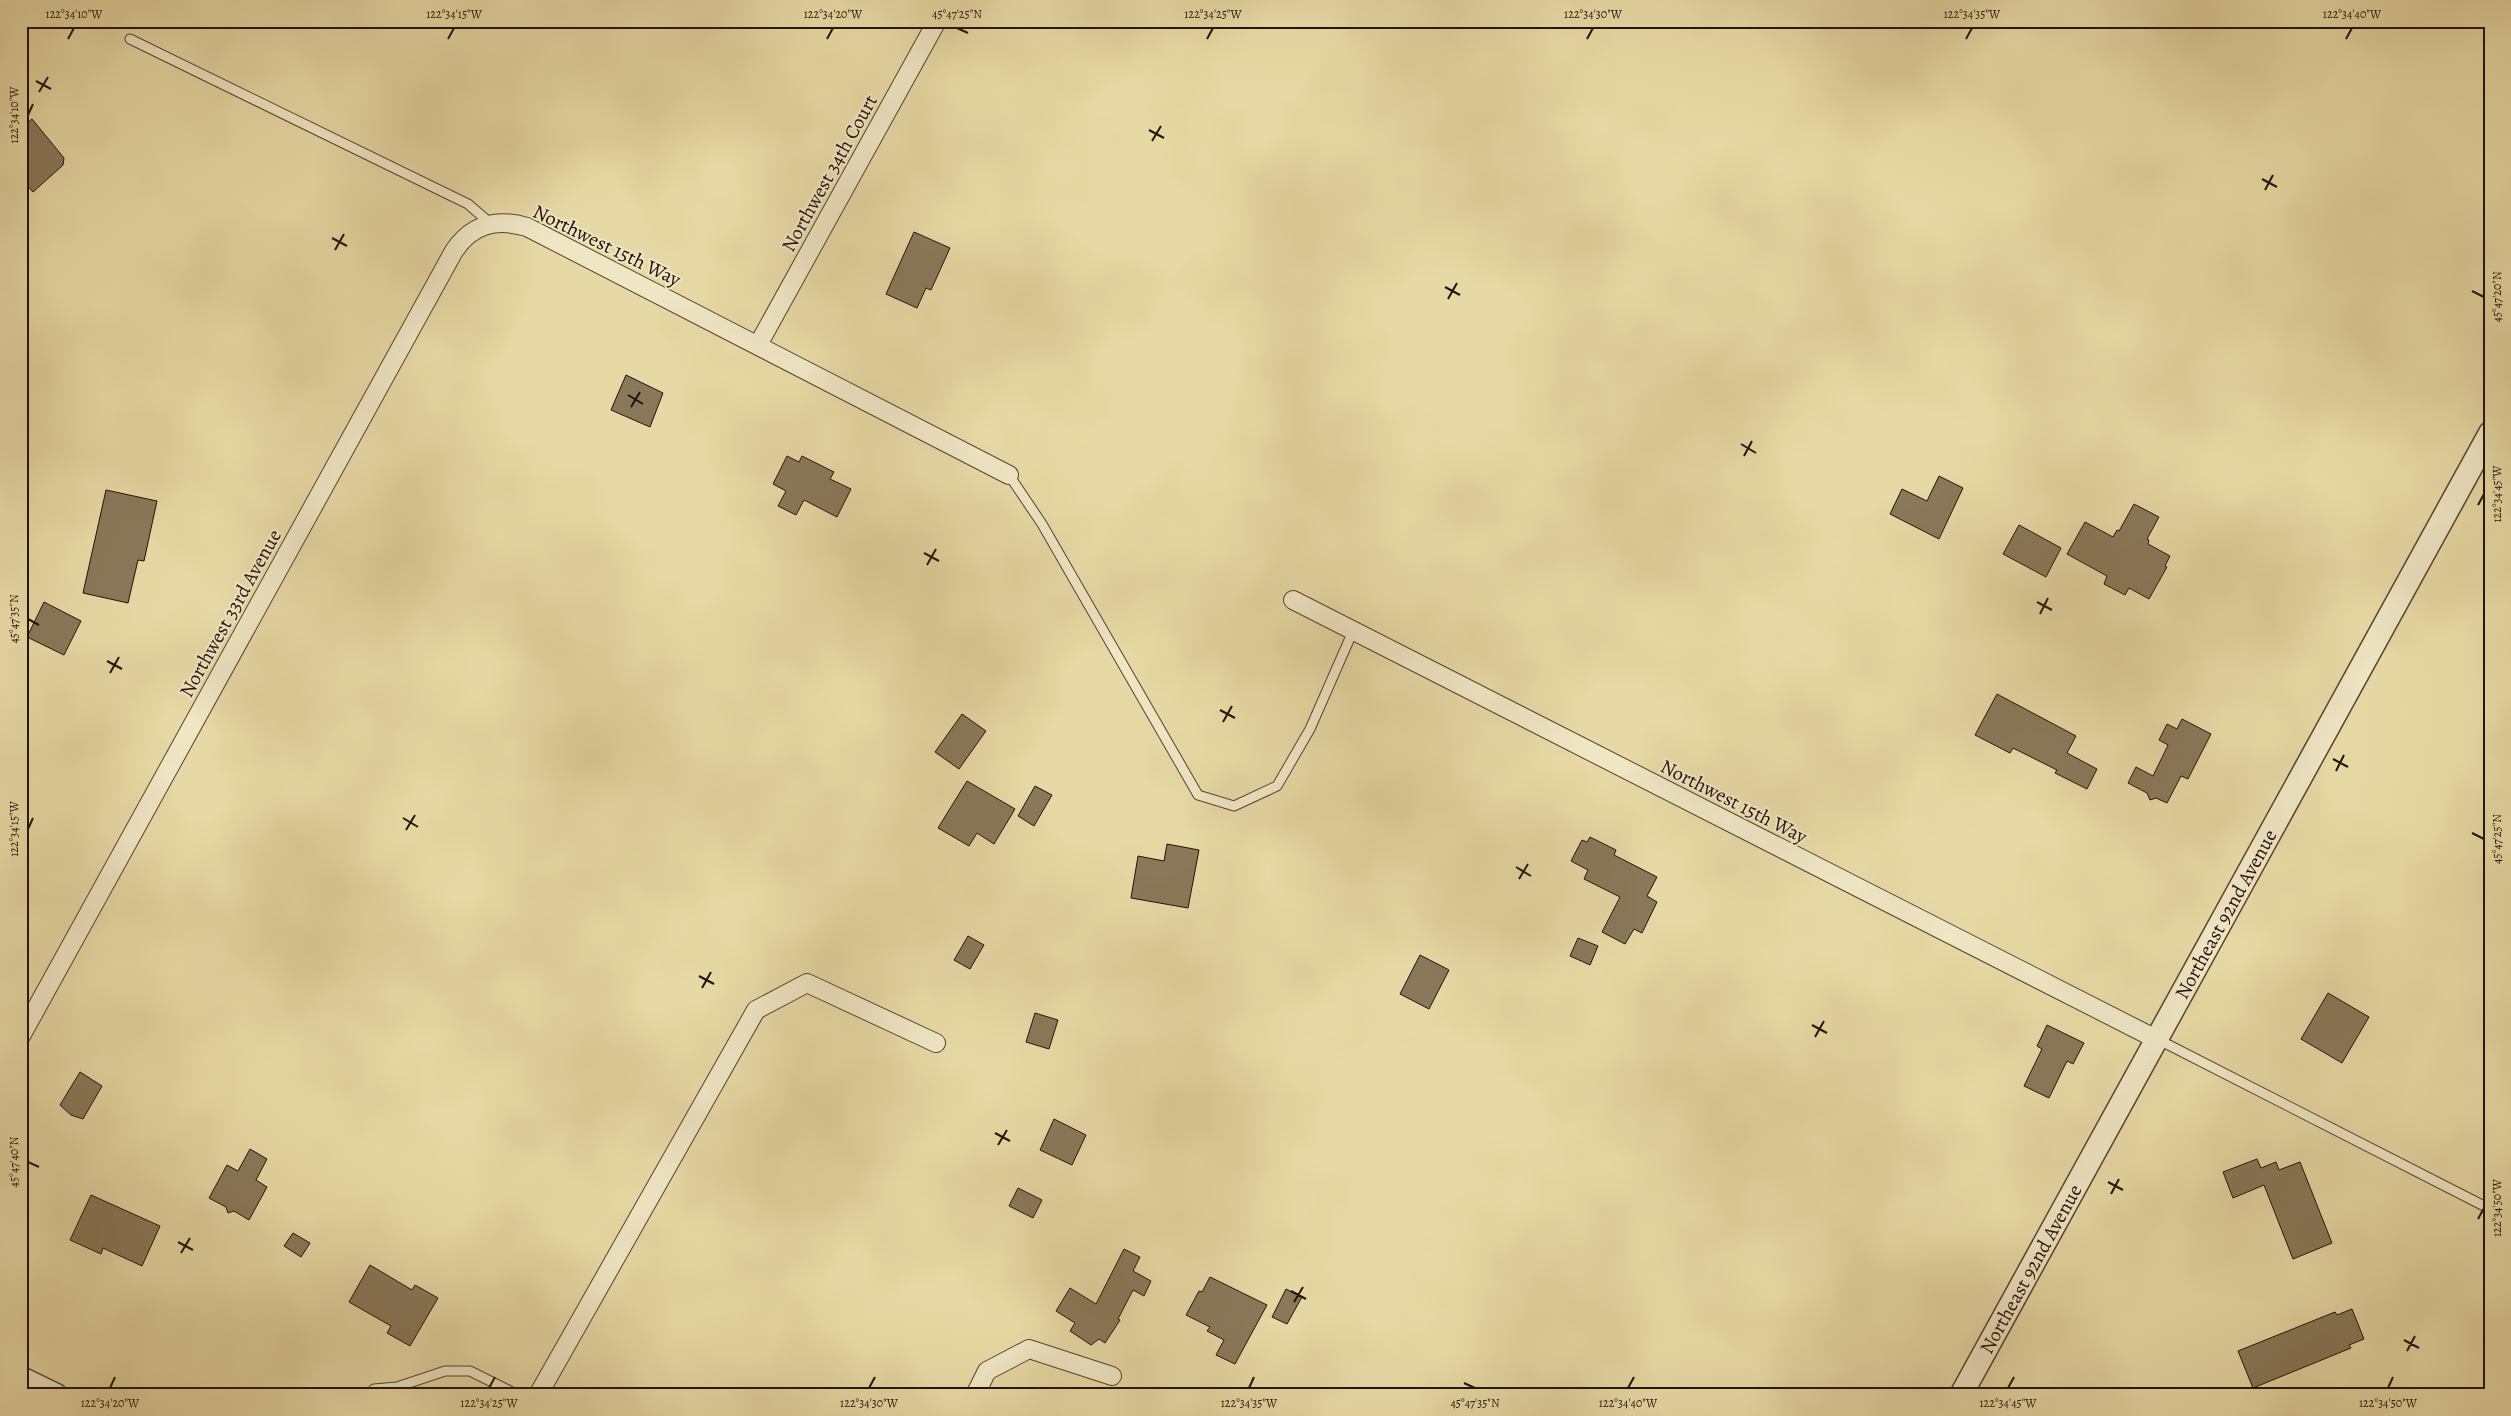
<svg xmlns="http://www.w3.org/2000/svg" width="2511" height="1416" viewBox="0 0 2511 1416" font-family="Alegreya,serif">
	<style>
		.building { fill: #89795a; stroke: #241108 }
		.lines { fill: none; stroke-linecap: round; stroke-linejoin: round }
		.service-casing { stroke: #55432f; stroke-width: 11 }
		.minor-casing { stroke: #55432f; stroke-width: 20 }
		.tertiary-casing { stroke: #55432f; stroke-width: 25 }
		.service { stroke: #efe6c4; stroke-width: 9 }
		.minor { stroke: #efe6c4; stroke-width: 18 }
		.tertiary { stroke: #efe6c4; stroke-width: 22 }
		.ticks { fill: none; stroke: #241108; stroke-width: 2 }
		.labels { text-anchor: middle; stroke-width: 4; stroke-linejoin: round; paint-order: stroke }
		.street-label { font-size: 20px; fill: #241108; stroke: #efe6c4 }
		.neatline { fill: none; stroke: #241108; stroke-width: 2 }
		.ticks-label { font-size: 12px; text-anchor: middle; fill: #241108 }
	</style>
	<rect width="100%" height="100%" fill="#e7d9a5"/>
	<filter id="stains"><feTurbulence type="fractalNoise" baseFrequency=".004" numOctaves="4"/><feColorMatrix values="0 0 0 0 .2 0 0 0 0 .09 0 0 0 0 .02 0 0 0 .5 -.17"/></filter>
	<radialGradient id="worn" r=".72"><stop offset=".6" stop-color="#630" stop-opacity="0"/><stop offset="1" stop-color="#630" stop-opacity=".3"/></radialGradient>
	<!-- building -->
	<path class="building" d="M32,119L64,158L63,165L33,192L21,179V128Z
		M914,232L950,248L931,290L926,288L917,308L886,294Z
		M626,375L663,393L650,427L611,410Z
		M787,456L799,462L802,456L834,472L830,479L851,489L837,517L804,500L796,515L778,506L786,491L773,484Z
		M1939,476L1963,488L1939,539L1890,514L1902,489L1927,501Z
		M106,490L157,501L144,561L138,560L128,603L83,593Z
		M2134,504L2159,517L2147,539L2149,540L2148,544L2170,556L2165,566L2167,567L2149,599L2129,588L2125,595L2104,584L2107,576L2067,554L2085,522L2113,537L2117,530L2119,531Z
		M2019,525L2061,548L2046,577L2003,554Z
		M44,602L81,621L64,655L27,637Z
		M1997,694L2076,736L2067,753L2097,769L2087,789L2055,773L2057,770L2013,748L2010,753L1975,735Z
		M962,714L986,731L959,769L935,752Z
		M2182,719L2211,734L2188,779L2181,776L2167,803L2156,798L2150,800L2147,793L2128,783L2136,767L2153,776L2168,745L2159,740L2167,724L2177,729Z
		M967,781L1015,809L994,844L977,833L969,846L938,828Z
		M1035,786L1052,795L1034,826L1018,816Z
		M1590,837L1616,850L1614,855L1657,877L1647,896L1657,902L1642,933L1634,929L1625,944L1602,932L1620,897L1584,879L1588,870L1571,861L1582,840L1587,842Z
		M1167,844L1199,850L1188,908L1131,898L1138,856L1164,861Z
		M968,936L984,945L970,969L954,960Z
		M1578,938L1598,946L1590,965L1570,956Z
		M1420,955L1449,970L1429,1009L1400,994Z
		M2328,993L2369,1017L2342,1063L2301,1039Z
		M1035,1013L1058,1020L1049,1049L1026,1042Z
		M2047,1025L2084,1043L2073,1064L2067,1061L2049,1098L2024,1086L2042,1049L2037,1046Z
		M80,1072L102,1086L83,1119L71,1115L60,1105Z
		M1054,1119L1086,1135L1072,1165L1040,1150Z
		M250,1149L267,1159L256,1180L267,1187L249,1220L234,1211L228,1213L226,1207L209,1198L227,1165L238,1171Z
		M2257,1159L2261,1168L2276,1162L2279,1170L2300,1162L2332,1243L2293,1259L2264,1185L2233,1198L2223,1172Z
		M1018,1188L1042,1200L1033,1218L1009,1206Z
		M91,1195L160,1226L142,1266L103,1248L101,1254L70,1240Z
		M293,1233L310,1243L301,1257L284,1246Z
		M1124,1249L1140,1257L1133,1271L1151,1281L1144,1296L1133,1290L1118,1319L1120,1320L1105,1343L1099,1339L1091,1345L1070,1331L1075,1323L1056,1311L1070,1288L1096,1304Z
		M370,1265L412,1290L415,1285L438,1298L410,1346L387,1333L391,1326L349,1302Z
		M1210,1277L1267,1305L1235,1364L1216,1355L1224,1340L1207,1331L1210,1327L1186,1315L1199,1291L1202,1292Z
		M1286,1289L1302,1297L1287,1324L1272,1317Z
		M2352,1309L2364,1339L2349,1345L2351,1348L2253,1388L2238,1351L2335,1312L2337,1315Z"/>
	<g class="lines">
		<!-- service casing -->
		<g class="service-casing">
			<path id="service" d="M130,39L468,204L490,223
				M1009,475L1042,524L1198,795L1234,806L1277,786L1310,729L1353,631
				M2157,1039L2490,1209
				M369,1395L374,1389L397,1387L445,1371H470L518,1395"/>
		</g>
		<!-- minor casing -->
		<g class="minor-casing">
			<path id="minor" d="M758,345L937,21
				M1293,600L2156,1039
				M21,1036L454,251C472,224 496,218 527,227L1009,475
				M538,1395L756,1010L807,983L936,1043
				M975,1395L987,1371L1029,1349L1112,1376"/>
		</g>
		<!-- tertiary casing -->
		<g class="tertiary-casing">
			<g id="tertiary">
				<path d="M21,1378L56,1395"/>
				<path id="s1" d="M1961,1395L2490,433"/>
			</g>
		</g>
		<!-- service -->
		<use href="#service" class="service"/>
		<!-- minor -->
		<use href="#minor" class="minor"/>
		<!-- tertiary -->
		<use href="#tertiary" class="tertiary"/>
	</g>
	<!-- ticks -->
	<path class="ticks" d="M957,28L968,33M68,39L74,28M448,39L454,28M827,39L833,28M1207,39L1213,28M1587,39L1593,28M1966,39L1972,28M2346,39L2352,28M36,81L51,89M39,92L48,77M28,115L33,104M1149,130L1164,138M1152,141L1161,126M2262,179L2277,187M2265,190L2273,175M332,238L347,246M335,250L344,234M1445,287L1460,295M2472,291L2484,297M1448,299L1457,283M628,395L643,404M631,407L640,392M1741,444L1756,453M1744,456L1752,441M2478,505L2484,494M924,553L939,561M927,565L936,549M2037,602L2052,610M2040,614L2048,598M28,619L39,625M107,661L122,669M110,673L119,657M1220,710L1235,718M1223,722L1232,706M2333,759L2348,767M2336,771L2344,755M403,818L418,827M28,829L33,818M406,830L415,815M2472,833L2484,839M1516,867L1531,876M1519,879L1528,864M699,976L714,984M702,988L711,972M1812,1025L1827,1033M1815,1037L1824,1021M995,1133L1010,1141M998,1145L1007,1130M28,1162L39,1167M2108,1182L2123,1190M2111,1194L2119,1179M2478,1219L2484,1208M178,1242L193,1250M181,1253L190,1238M1291,1291L1306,1299M1294,1302L1303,1287M2404,1340L2419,1348M2407,1351L2415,1336M1464,1383L1475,1388M110,1388L115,1377M489,1388L495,1377M869,1388L875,1377M1249,1388L1254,1377M1628,1388L1634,1377M2008,1388L2014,1377M2388,1388L2393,1377"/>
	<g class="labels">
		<!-- street labels -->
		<g class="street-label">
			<text transform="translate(829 173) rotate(-61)" y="7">Northwest 34th Court</text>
			<text transform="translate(607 245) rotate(26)" y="7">Northwest 15th Way</text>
			<text transform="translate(230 613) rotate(-61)" y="7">Northwest 33rd Avenue</text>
			<text transform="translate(1734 801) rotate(27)" y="7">Northwest 15th Way</text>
			<text dy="7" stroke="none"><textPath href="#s1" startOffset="549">Northeast 92nd Avenue</textPath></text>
			<text dy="7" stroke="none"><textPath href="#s1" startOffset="144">Northeast 92nd Avenue</textPath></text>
		</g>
	</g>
	<!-- margin -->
	<rect width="2511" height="1416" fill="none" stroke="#e7d9a5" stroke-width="55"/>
	<rect x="28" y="28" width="2456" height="1360" class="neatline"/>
	<g class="ticks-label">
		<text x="74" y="18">122°34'10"W</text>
		<text x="454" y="18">122°34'15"W</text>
		<text x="833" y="18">122°34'20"W</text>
		<text x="957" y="18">45°47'25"N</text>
		<text x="1213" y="18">122°34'25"W</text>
		<text x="1593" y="18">122°34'30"W</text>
		<text x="1972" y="18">122°34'35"W</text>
		<text x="2352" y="18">122°34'40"W</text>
		<text transform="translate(14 115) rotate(-90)" y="4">122°34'10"W</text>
		<text transform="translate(2497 297) rotate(-90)" y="4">45°47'20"N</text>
		<text transform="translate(2497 494) rotate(-90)" y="4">122°34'45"W</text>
		<text transform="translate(14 619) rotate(-90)" y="4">45°47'35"N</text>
		<text transform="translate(14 829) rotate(-90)" y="4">122°34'15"W</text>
		<text transform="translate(2497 839) rotate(-90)" y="4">45°47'25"N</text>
		<text transform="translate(14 1162) rotate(-90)" y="4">45°47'40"N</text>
		<text transform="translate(2497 1208) rotate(-90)" y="4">122°34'50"W</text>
		<text x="110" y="1407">122°34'20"W</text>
		<text x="489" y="1407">122°34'25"W</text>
		<text x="869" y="1407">122°34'30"W</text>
		<text x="1249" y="1407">122°34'35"W</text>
		<text x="1475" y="1407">45°47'35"N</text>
		<text x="1628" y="1407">122°34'40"W</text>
		<text x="2008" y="1407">122°34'45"W</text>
		<text x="2388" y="1407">122°34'50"W</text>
	</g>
	<rect width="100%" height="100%" filter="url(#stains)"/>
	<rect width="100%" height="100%" fill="url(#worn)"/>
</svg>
